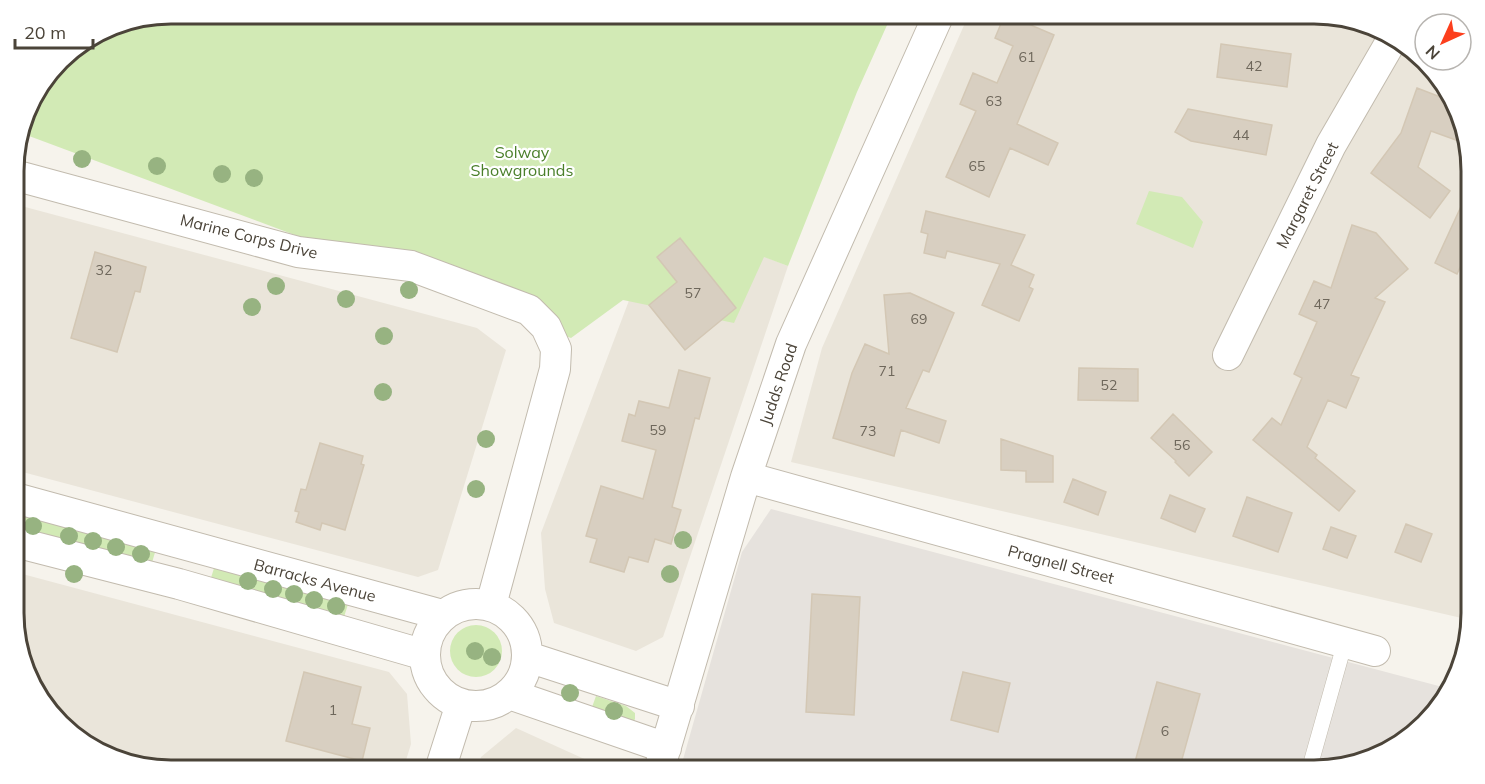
<svg xmlns="http://www.w3.org/2000/svg" width="1485" height="784" viewBox="0 0 1485 784" font-family="Mulish,sans-serif">
	<style>
		.residential { fill: #eae5da }
		.industrial { fill: #e6e2dd }
		.green { fill: #d2eab5 }
		.building { fill: #d8cfc1; stroke: #d3c7b4; stroke-width: 1.5 }
		.lines { fill: none; stroke-linecap: round; stroke-linejoin: round }
		.lane-casing { stroke: #c2bbae; stroke-width: 16 }
		.street-casing { stroke: #c2bbae; stroke-width: 32 }
		.lane { stroke: #fff; stroke-width: 15 }
		.street { stroke: #fff; stroke-width: 30 }
		.tree { fill: #97b381 }
		.labels { text-anchor: middle; stroke-width: 4.5; stroke-linejoin: round; paint-order: stroke }
		.number-label { font-size: 14px; fill: #6e675b }
		.park-label { font-size: 16px; fill: #4a7f2a; stroke: #fff }
		.street-label { font-size: 16px; fill: #4b4439; stroke: #fff }
		.rim { fill: none; stroke: #4b4439; stroke-width: 3 }
	</style>
	<rect width="100%" height="100%" fill="#f6f3ec"/>
	<!-- residential -->
	<path class="residential" d="M969,14H1314L1384,30L1445,83L1470,151L1471,613L1470,620L791,462L822,348Z
		M14,204L477,328L506,350L438,570L418,577L15,470Z
		M661,216L788,266L663,637L636,651L554,623L545,589L541,533Z
		M15,572L389,672L407,694L411,744L403,770H171L101,754L46,709L15,634Z
		M516,728L602,767L604,770H477L481,757Z"/>
	<!-- industrial -->
	<path class="industrial" d="M771,509L1450,689L1401,744L1324,770H680L742,552Z"/>
	<!-- green -->
	<path class="green" d="M171,14H892L857,92L788,266L764,257L734,323L623,300L571,338L21,133L30,101L67,53L111,25Z
		M1149,191L1182,197L1203,222L1193,248L1136,224Z
		M15,512L156,549L151,566L15,530Z
		M215,565L349,601L344,617L210,581Z
		M450 651a26 26 0 1 1 52 0a26 26 0 1 1-52 0Z
		M596,696L626,706L635,713V719L634,721L591,710Z"/>
	<!-- building -->
	<path class="building" d="M1005,14L1054,35L1017,124L1058,143L1048,165L1010,148L989,197L946,177L976,111L960,104L973,73L997,83L1013,46L995,38Z
		M1221,44L1291,54L1287,87L1217,77Z
		M1417,88L1451,101L1467,144L1431,131L1418,167L1450,191L1430,218L1371,173L1401,133Z
		M1188,109L1272,125L1266,155L1191,141L1175,132Z
		M1470,187V246L1457,274L1435,263Z
		M926,211L1025,235L1011,265L1034,275L1029,287L1033,289L1019,321L982,305L1000,264L947,251L945,258L924,253L928,234L921,232Z
		M1352,225L1376,233L1408,269L1375,298L1385,302L1351,375L1359,378L1346,408L1328,400L1307,447L1317,455L1315,458L1355,491L1339,511L1253,440L1272,418L1281,425L1302,378L1294,374L1317,322L1299,314L1314,281L1331,288Z
		M680,238L736,308L685,350L649,305L677,282L657,257Z
		M95,252L146,267L140,292L135,291L117,352L71,338Z
		M910,293L954,313L929,372L923,370L906,408L946,421L939,443L901,430L894,456L833,438L852,373L865,344L889,354L884,295Z
		M1079,368L1138,369V401L1078,400Z
		M679,370L710,378L699,419L695,418L672,507L681,510L671,544L655,539L648,562L629,557L624,572L590,562L597,539L586,536L601,486L643,499L656,450L622,441L629,414L635,416L639,401L669,408Z
		M1173,414L1212,452L1189,476L1175,462L1176,461L1151,438Z
		M1001,439L1053,456V482H1026V471L1001,470Z
		M320,443L363,456L361,464L364,465L345,530L322,523L320,530L296,522L299,512L295,511L301,489L306,490Z
		M1073,479L1106,492L1098,515L1064,502Z
		M1170,495L1205,509L1195,532L1161,518Z
		M1247,497L1292,513L1278,552L1233,536Z
		M1406,524L1432,534L1421,562L1395,552Z
		M1331,527L1356,536L1347,558L1323,549Z
		M812,594L860,597L854,715L806,712Z
		M304,672L361,687L352,724L370,728L362,761L286,741Z
		M963,672L1010,683L998,732L951,720Z
		M1157,682L1200,694L1179,770H1163L1135,762Z"/>
	<g class="lines">
		<!-- lane casing -->
		<g class="lane-casing">
			<path id="lane" d="M1309,770L1345,642"/>
		</g>
		<!-- street casing -->
		<g class="street-casing">
			<path id="street" d="M14,175L298,252L411,266L529,310L546,327L556,349L555,369L491,605
				M1228,355L1331,145L1393,38
				M746,477L1375,651
				M15,498L442,615
				M15,542L179,584L425,655
				M425 655a51 51 0 1 1 102 0a51 51 0 1 1-102 0Z
				M528,657L679,706
				M509,694L666,748
				M440,770L461,704
				M659,770L746,477L791,344L939,14"/>
		</g>
		<!-- lane -->
		<use href="#lane" class="lane"/>
		<!-- street -->
		<use href="#street" class="street"/>
	</g>
	<!-- trees -->
	<g class="tree">
		<circle cx="82" cy="159" r="9"/>
		<circle cx="157" cy="166" r="9"/>
		<circle cx="222" cy="174" r="9"/>
		<circle cx="254" cy="178" r="9"/>
		<circle cx="276" cy="286" r="9"/>
		<circle cx="409" cy="290" r="9"/>
		<circle cx="346" cy="299" r="9"/>
		<circle cx="252" cy="307" r="9"/>
		<circle cx="384" cy="336" r="9"/>
		<circle cx="383" cy="392" r="9"/>
		<circle cx="486" cy="439" r="9"/>
		<circle cx="476" cy="489" r="9"/>
		<circle cx="33" cy="526" r="9"/>
		<circle cx="69" cy="536" r="9"/>
		<circle cx="683" cy="540" r="9"/>
		<circle cx="93" cy="541" r="9"/>
		<circle cx="116" cy="547" r="9"/>
		<circle cx="141" cy="554" r="9"/>
		<circle cx="74" cy="574" r="9"/>
		<circle cx="670" cy="574" r="9"/>
		<circle cx="248" cy="581" r="9"/>
		<circle cx="273" cy="589" r="9"/>
		<circle cx="294" cy="594" r="9"/>
		<circle cx="314" cy="600" r="9"/>
		<circle cx="336" cy="606" r="9"/>
		<circle cx="475" cy="651" r="9"/>
		<circle cx="492" cy="657" r="9"/>
		<circle cx="570" cy="693" r="9"/>
		<circle cx="614" cy="711" r="9"/>
	</g>
	<g class="labels">
		<!-- number labels -->
		<g class="number-label">
			<text x="1027" y="62">61</text>
			<text x="1254" y="71">42</text>
			<text x="994" y="106">63</text>
			<text x="1241" y="140">44</text>
			<text x="977" y="171">65</text>
			<text x="104" y="275">32</text>
			<text x="693" y="298">57</text>
			<text x="1322" y="309">47</text>
			<text x="919" y="324">69</text>
			<text x="887" y="376">71</text>
			<text x="1109" y="390">52</text>
			<text x="658" y="435">59</text>
			<text x="868" y="436">73</text>
			<text x="1182" y="450">56</text>
			<text x="333" y="715">1</text>
			<text x="1165" y="736">6</text>
		</g>
		<!-- park labels -->
		<g class="park-label">
			<text x="522" y="158">Solway<tspan x="522" dy="18">Showgrounds</tspan></text>
		</g>
		<!-- street labels -->
		<g class="street-label">
			<text transform="translate(1307 195) rotate(-63)" y="6">Margaret Street</text>
			<text transform="translate(249 236) rotate(14)" y="6">Marine Corps Drive</text>
			<text transform="translate(778 384) rotate(-71)" y="6">Judds Road</text>
			<text transform="translate(1061 564) rotate(15)" y="6">Pragnell Street</text>
			<text transform="translate(315 580) rotate(15)" y="6">Barracks Avenue</text>
		</g>
	</g>
	<!-- crop -->
	<path d="M0 0H1485V784H0ZM171 24H1314A147 147 0 0 1 1461 171V613A147 147 0 0 1 1314 760H171A147 147 0 0 1 24 613V171A147 147 0 0 1 171 24Z" fill="#fff" fill-rule="evenodd"/>
	<path class="rim" d="M171 24H1314A147 147 0 0 1 1461 171V613A147 147 0 0 1 1314 760H171A147 147 0 0 1 24 613V171A147 147 0 0 1 171 24Z"/>
	<!-- north arrow -->
	<g transform="translate(1443 42) rotate(225)"><circle r="28" fill="#ffffff" stroke="#b7b4b0" stroke-width="1.5"/>
	<path d="M0-4.5L10 22L0 15L-10 22Z" fill="#fc3f1d"/>
	<text y="-9" font-size="16" font-weight="bold" text-anchor="middle" fill="#4b4439">N</text>
	</g>
	<!-- scale -->
	<path d="M15 39v9h78v-9" fill="none" stroke="#4b4439" stroke-width="3"/>
	<text x="24" y="39" font-size="18" fill="#4b4439" stroke="#ffffff" stroke-width="4.5" paint-order="stroke">20 m</text>
</svg>
